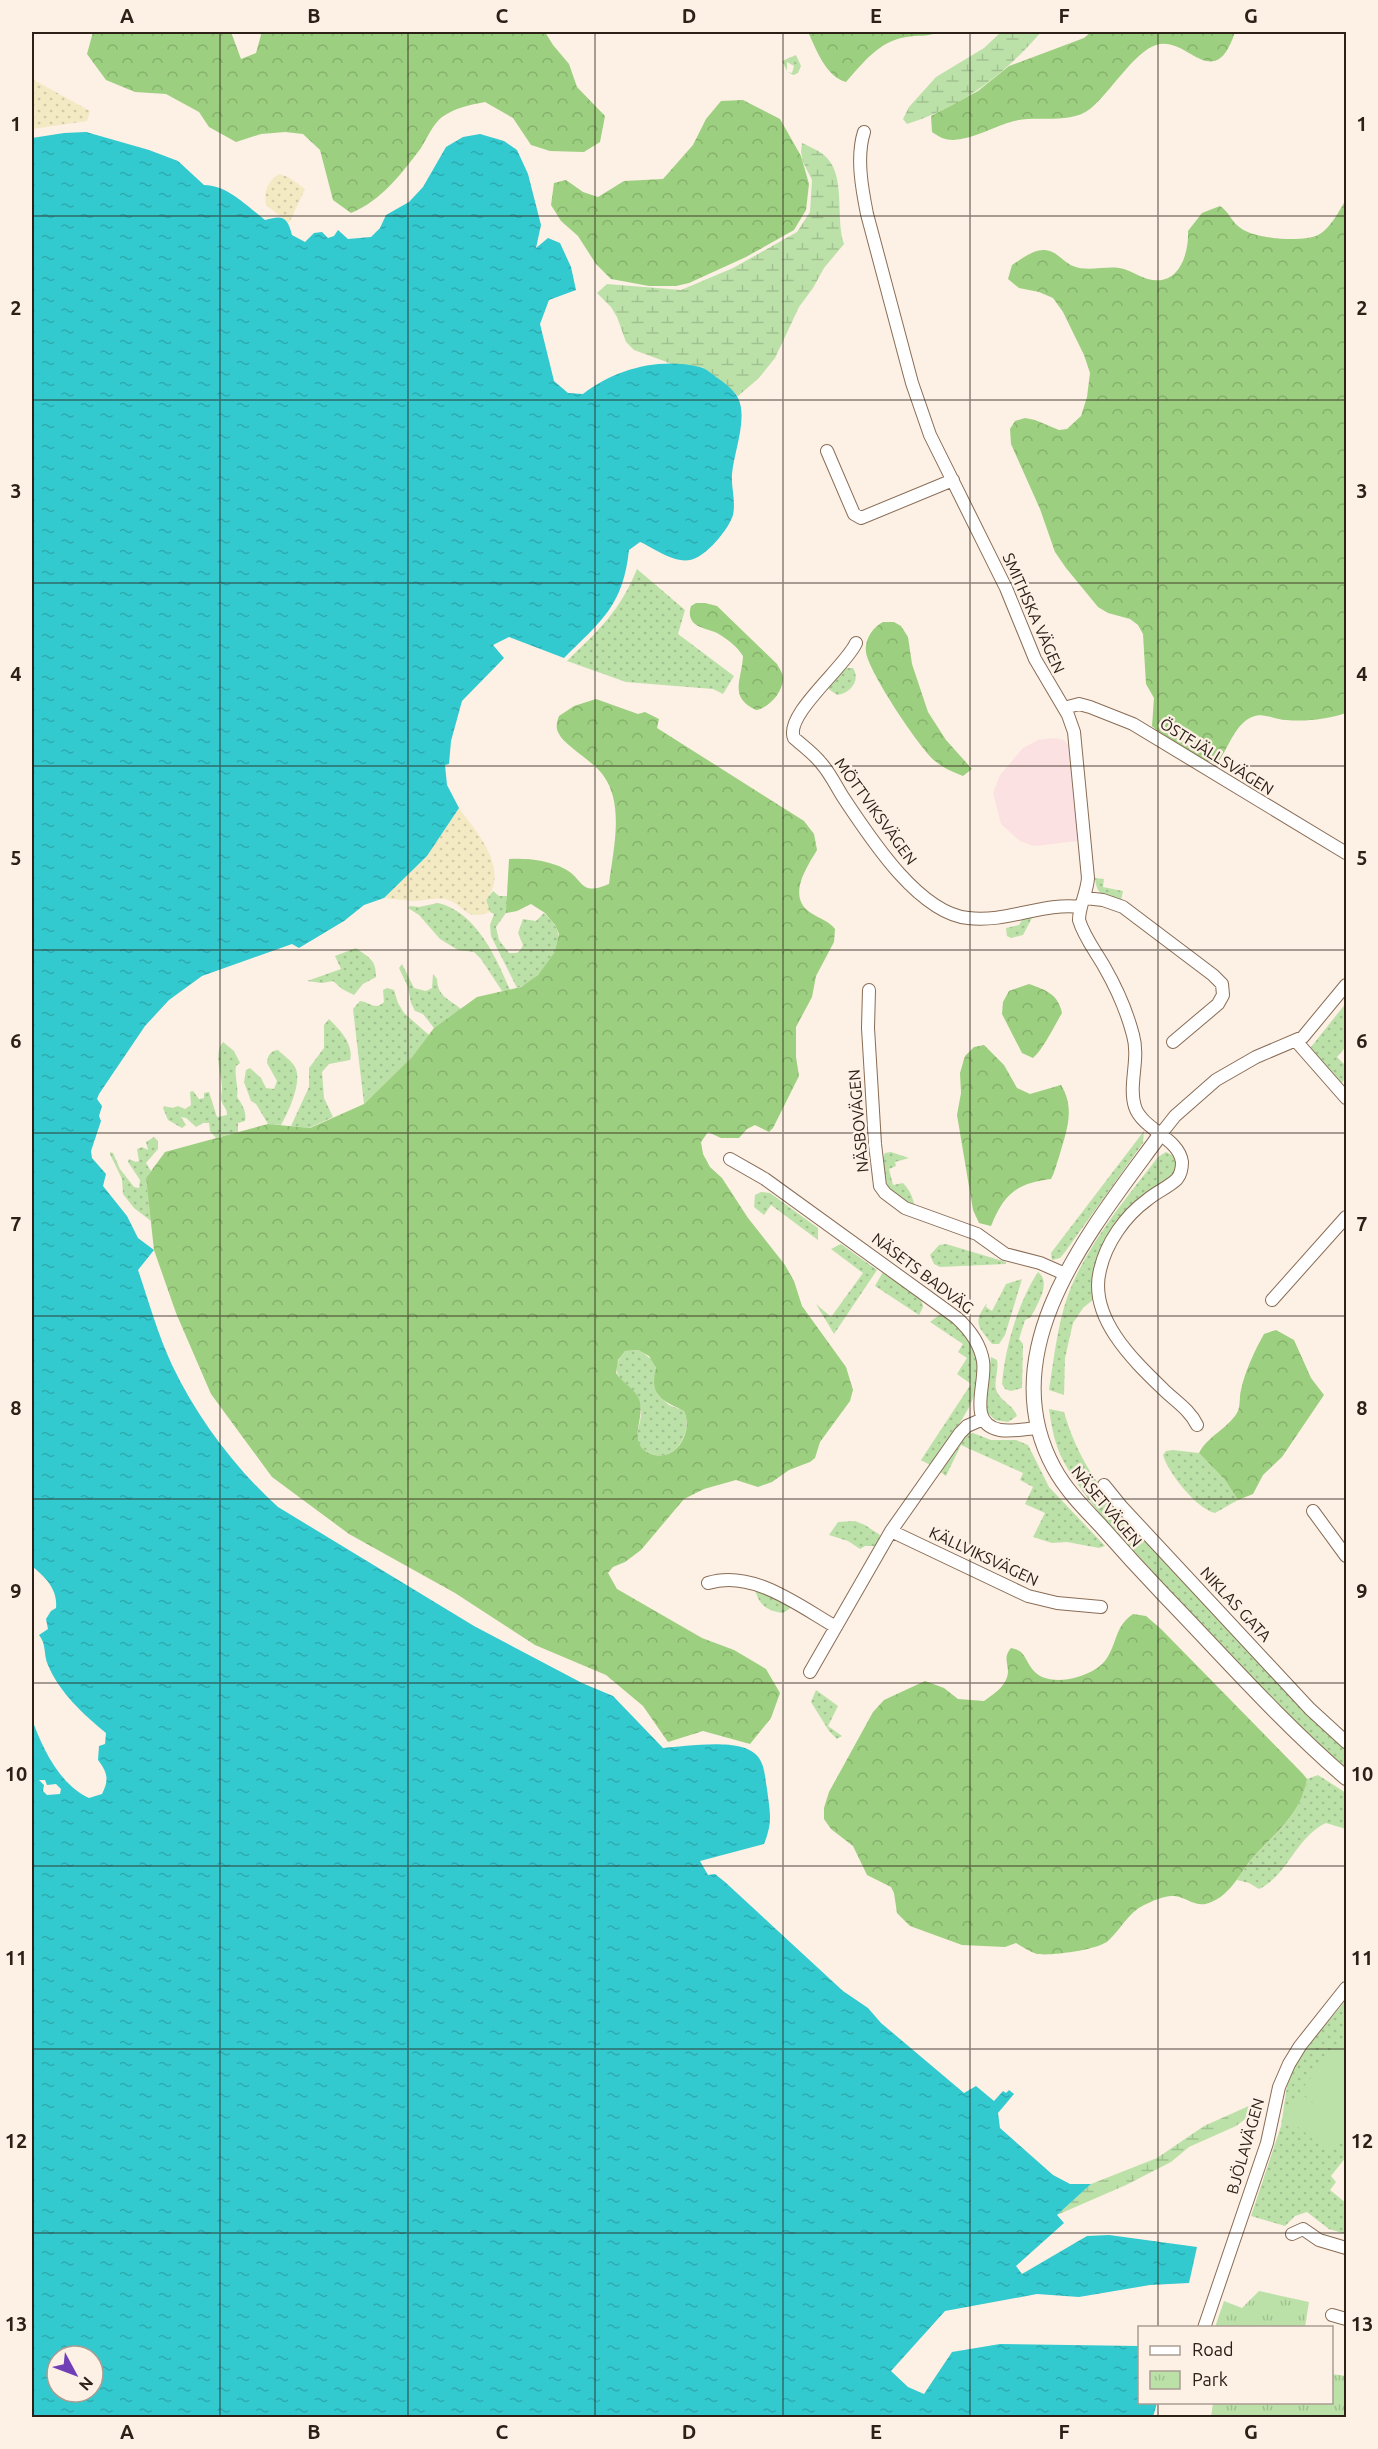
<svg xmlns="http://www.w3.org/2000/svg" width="1378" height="2449" viewBox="0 0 1378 2449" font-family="Ubuntu,sans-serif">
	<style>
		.education { fill: #fce1e3 }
		.grass { fill: url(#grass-dots) }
		.forest { fill: url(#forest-crowns); fill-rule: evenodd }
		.wetland { fill: url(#wetland-marsh) }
		.sand { fill: url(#sand-dots) }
		.park { fill: url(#park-tufts) }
		.pitch { fill: #bce1a8 }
		.water { fill: url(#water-ripples); fill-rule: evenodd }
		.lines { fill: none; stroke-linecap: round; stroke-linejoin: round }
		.minor-casing { stroke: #896d56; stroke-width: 14 }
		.tertiary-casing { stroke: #896d56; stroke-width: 16 }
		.minor { stroke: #fff; stroke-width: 12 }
		.tertiary { stroke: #fff; stroke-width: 14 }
		.grid { fill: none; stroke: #2c2017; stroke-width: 1.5; stroke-opacity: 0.55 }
		.labels { text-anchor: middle; stroke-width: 5; stroke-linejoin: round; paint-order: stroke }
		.street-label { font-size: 16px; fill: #2c2017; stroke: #fdf0e5 }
		.neatline { fill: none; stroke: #2c2017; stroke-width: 2 }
		.grid-label { font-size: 20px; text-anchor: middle; font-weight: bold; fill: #2c2017 }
	</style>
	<defs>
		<pattern id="grass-dots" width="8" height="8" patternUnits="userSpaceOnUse" patternTransform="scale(1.5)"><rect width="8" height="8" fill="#bce1a8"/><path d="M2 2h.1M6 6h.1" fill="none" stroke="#a2c190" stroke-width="1.8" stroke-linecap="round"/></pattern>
		<pattern id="forest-crowns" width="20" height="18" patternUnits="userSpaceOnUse" patternTransform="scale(1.5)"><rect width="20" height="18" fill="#9ccf7f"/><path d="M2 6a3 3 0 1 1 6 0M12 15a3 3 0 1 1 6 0" fill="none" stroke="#87b16d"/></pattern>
		<pattern id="wetland-marsh" width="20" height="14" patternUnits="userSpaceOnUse" patternTransform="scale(1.5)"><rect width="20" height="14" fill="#bce1a8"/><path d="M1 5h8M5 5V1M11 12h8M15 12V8" fill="none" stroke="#a2c190"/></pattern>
		<pattern id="sand-dots" width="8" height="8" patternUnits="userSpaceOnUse" patternTransform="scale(1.5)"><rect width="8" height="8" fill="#f3e9c3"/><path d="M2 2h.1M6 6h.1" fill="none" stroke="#d0c8a7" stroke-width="1.8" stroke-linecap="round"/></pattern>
		<pattern id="park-tufts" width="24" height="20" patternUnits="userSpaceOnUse" patternTransform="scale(1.5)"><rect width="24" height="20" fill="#bce1a8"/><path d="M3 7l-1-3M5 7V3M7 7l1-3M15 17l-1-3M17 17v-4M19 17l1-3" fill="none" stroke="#a2c190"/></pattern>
		<pattern id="water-ripples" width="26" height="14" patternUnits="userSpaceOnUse" patternTransform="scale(1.5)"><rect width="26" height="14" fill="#32c9cf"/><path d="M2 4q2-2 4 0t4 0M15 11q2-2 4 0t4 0" fill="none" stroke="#2cacb1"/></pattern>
	</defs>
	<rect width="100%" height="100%" fill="#fdf0e5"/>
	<!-- education -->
	<path class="education" d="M1054,738L1064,740L1069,746L1078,841L1034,846L1020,841L1001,824L993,793L1000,775L1023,748L1038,740Z"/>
	<!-- grass -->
	<path class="grass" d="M796,55L801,66L798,73L793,75L788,72L792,73L794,66L787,62V71L782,61Z
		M637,569L685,610L678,634L734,676L723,694L713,689L626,682L567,661C599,630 620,611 637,569Z
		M847,668H853C861,681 850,693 837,695L826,687L842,670Z
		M1095,878L1104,879L1103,887L1123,891L1121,901C1104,895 1097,897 1095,878Z
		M493,891L499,896H509L506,913L496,927L499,940L509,953C518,953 519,954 523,945L518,933L523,919L536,921L544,913C550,919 556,925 558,933C563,954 535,982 517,988L491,936L490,925L494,914L490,912L486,900Z
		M438,903C476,912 496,957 510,990L502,991L481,959L474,952L458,950L440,939L419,915L408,908L410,906L419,907Z
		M1033,916L1023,935L1011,938L1007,936L1006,928L1019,925L1022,920L1004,922Z
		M356,948C369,958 376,959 376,977L363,984L354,995L342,989L333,981L322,983L307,981L341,969L335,956Z
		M402,964L414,988L426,991L432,988L433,974L437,979C438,997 448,998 461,1009L434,1028L423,1014L415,1011L411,1003L408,987L399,968Z
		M387,988L394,990L398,1003L404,1013L429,1035L412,1057L364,1104L353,1009L360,1001C370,1002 375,1011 384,1002L383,990Z
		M1346,1003V1050L1344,1049L1337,1057L1346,1066V1077L1342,1083L1314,1053L1311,1047Z
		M329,1019C340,1030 354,1044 350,1060L329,1064L322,1072L324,1098L333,1117L309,1128L291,1126L309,1087V1068L324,1048V1025Z
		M223,1042L234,1051L240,1063L236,1066C234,1077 239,1086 237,1097C242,1104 247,1112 245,1121L238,1123V1132L216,1138L210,1131L209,1123H203L196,1127L186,1118L181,1117L186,1125L182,1128L168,1120L163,1108L164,1106L172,1108L178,1106L185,1109L191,1105L190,1092L193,1091L199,1099L204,1098V1093L209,1092L217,1117L227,1115C227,1108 224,1108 222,1102C220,1098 222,1093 222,1088C222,1074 213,1054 223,1042Z
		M278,1050C283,1055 292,1061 295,1067C303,1081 288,1113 281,1125L268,1124L256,1104L251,1101L244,1082L246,1070L250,1068L261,1078L266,1088L274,1089L277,1081L267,1063C268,1055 270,1051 278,1050Z
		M1144,1131L1143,1143L1065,1252L1060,1258L1052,1260L1051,1253Z
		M154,1137L158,1141V1149L146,1163L151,1171L146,1178L151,1221L134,1208L123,1194L122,1179L110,1154V1152L113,1153L120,1169L134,1187L139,1188L140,1180L128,1162L129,1159L136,1162L139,1161L137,1149L142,1147L148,1150L146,1142Z
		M891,1152L909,1158L895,1162L896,1166L889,1169L893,1185L903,1183C910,1190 913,1198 915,1207C894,1194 886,1193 884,1167C883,1161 882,1159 885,1153Z
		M1166,1152L1176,1157L1178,1163L1173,1176L1120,1220L1094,1299L1083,1308L1073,1323L1065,1358L1064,1395L1049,1390C1054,1359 1057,1326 1068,1295C1087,1244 1125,1200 1158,1157Z
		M761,1192L770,1193L818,1228V1240L771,1205L764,1215L754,1207L755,1195Z
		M841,1244L877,1270L834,1334L816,1304L831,1317L863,1273L831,1249Z
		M946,1244L1006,1262V1264L940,1267L934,1264L930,1255L939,1245Z
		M883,1272L921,1298L923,1307L919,1315L875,1286Z
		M1038,1272C1052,1283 1037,1304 1031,1317L1025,1320L1019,1339L1023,1344L1022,1388L1011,1391L1005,1389L1002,1384C1005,1347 1018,1303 1038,1272Z
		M1022,1279L1005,1335L999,1344H992C977,1325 973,1323 987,1303L986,1307L992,1311L1006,1284Z
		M939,1315C950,1315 957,1327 964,1334C1004,1378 955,1428 930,1465L921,1460L971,1384L957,1374L967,1358L958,1352L963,1344L930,1322Z
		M638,1350C660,1362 657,1372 657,1394L669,1405L684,1411C694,1433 672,1468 646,1451C628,1439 643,1426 641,1409C638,1384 600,1380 625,1351Z
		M991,1357L997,1360C999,1370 994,1380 996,1389C999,1401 1013,1404 1017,1416L1008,1422L995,1420L987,1412C986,1407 990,1360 991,1357Z
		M1049,1409L1064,1412C1075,1450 1092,1478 1117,1508L1346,1748V1767C1302,1736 1267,1693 1229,1654C1174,1596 1110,1537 1068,1469C1056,1451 1052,1430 1049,1409Z
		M973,1433L991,1440H1016L1028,1445L1049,1487L1105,1546L1099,1548L1067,1542L1052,1543L1033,1537L1045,1513L1025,1504L1033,1487L1020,1480L1023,1473L961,1445L946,1476L939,1471L965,1434Z
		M1173,1450L1199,1453L1225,1480L1238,1500L1215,1513C1197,1509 1168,1473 1163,1455L1166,1451Z
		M855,1521L865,1525L880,1535L877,1546H865L860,1549L848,1541L829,1535L838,1522Z
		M757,1588L792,1607L783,1613C767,1611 759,1605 755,1590Z
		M816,1690L838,1706L828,1726L842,1736L837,1739L829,1731L811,1702Z
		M1318,1775L1346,1793V1829L1326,1823C1295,1838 1289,1874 1259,1889L1249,1883L1237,1880C1244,1871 1249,1861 1257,1853C1279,1831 1301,1812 1307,1779Z
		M1346,2000V2157L1331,2176L1336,2182L1330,2190L1346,2203V2234L1329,2229L1307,2212L1295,2216L1285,2226L1251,2216L1281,2126L1288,2079L1300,2056Z"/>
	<!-- forest -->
	<path class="forest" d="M93,32H231L241,59L256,53L261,35L259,32H545L553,45L569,64L577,87L605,116L600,142L584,152L550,151L531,145L513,118L485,102C469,105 455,108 442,117C433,124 427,138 421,148C402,173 381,201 351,213L333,200L320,150L303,134L285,132L261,134L236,142L209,127L199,112L166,94L135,92L106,80L87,54Z
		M808,32H939C929,37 917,35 906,37C878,42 864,62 846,82C826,77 816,49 808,32Z
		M1091,32H1235C1214,96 1187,34 1156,45C1134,52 1110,93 1090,109C1069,125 1038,115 1014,121C994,126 975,139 953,140C945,140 939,137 932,132L931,116L978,91L1009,66L1084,38Z
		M743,100L780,119L801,156L809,184L806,210L794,230L746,257L689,283L676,286H649L611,279L596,264L578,236L561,221L551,205L554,183L566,180L583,192L598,197L624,181L663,179L693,145L706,119L721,101Z
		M1346,199V713C1328,719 1306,722 1286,720C1269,719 1259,708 1243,723C1232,733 1227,750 1218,762C1203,766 1163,737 1152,726L1154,698L1146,684L1143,634L1138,625L1130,619L1108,613L1098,607L1066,568L1055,552L1040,509L1011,444L1010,429L1015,421L1025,418L1035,420L1059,430L1067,429L1081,416L1087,397L1090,373L1084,355L1063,312L1053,298L1039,292L1019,288L1008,279L1012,265C1022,259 1033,249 1045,250C1057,251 1063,262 1073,266C1086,272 1105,266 1119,268C1130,269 1141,279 1153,280C1180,284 1189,252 1188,231L1202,213L1220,206C1229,212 1230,219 1238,226C1250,239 1303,243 1318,235C1330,229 1340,210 1346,199Z
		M696,603H705L717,606L777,664C779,668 783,673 783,678C783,692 769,708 756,710C728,697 742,680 743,656C737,646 727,639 717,633C704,627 685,627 691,606Z
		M883,622H894L901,626L908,637L912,664L928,712L946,740L972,769L963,776C953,772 943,768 935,761C920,749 868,671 866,652C864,640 873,627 883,622Z
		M596,699L638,714L645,712L659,719L657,728L804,821L814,834L817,850C807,867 786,897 811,913C820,919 829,921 835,929L834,942L816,976L812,997L796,1027V1057L799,1076L773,1128L769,1132L755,1125L747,1129L739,1138H721L708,1132L701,1142L703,1154L710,1167L722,1178L748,1218L785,1265L794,1281L802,1306L846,1367L853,1390L850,1401L820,1442L815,1458L810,1462L789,1470L772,1482L758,1487L736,1480L704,1489L684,1499L641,1550L625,1562L613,1567L608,1573L617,1589L702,1638L734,1650L766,1669L780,1693L771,1718L750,1744L703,1731L668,1742L643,1706L606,1675L535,1645L455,1593L349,1534L272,1477L211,1394L176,1313L154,1250L146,1178L165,1152L268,1124L310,1128L364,1104L412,1057L434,1028L477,997L521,987L538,975L555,952L559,934L555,925L545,913L531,904L517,911L506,913L509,859C527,858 548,860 565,869C584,879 579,897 609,884C613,850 625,805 603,775C593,761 565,746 559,734C555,727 557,722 559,716L574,706ZM638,1350L649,1356L656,1368C649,1396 662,1400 684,1411C694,1432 675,1465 649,1453C625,1441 648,1416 638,1397C633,1388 622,1382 616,1373L618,1360L625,1351Z
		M1029,984C1046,990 1058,994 1062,1013C1055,1025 1042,1051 1033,1058L1022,1053L1002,1014L1003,1002L1009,991Z
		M984,1045L1004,1065L1017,1088L1030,1094L1061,1085C1076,1109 1066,1132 1059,1157C1056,1165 1055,1172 1051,1179C1017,1183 1004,1194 991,1226L979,1223L973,1210L957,1115L961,1093L960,1073L965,1056L974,1047Z
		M1276,1330L1294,1340L1311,1378L1324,1395L1282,1457L1263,1475L1253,1494L1238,1500L1225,1480L1199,1453C1208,1436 1227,1429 1237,1413C1241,1406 1239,1397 1241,1390C1245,1371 1255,1350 1264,1334Z
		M1133,1614L1146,1616L1161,1629L1303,1774L1307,1779C1301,1813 1278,1831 1256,1854C1241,1870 1232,1895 1209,1903C1195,1908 1187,1897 1174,1896C1165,1895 1152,1901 1144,1905C1128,1913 1121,1929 1108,1941C1097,1950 1051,1956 1037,1954C1030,1952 1023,1947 1016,1943L1005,1947L962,1945L910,1926L897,1913L894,1893L891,1887L867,1875L853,1846L831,1829L824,1819V1808L829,1792L873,1712L884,1700L925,1681L944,1688L958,1699L984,1701C994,1694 1008,1685 1008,1671C1007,1660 1004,1657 1011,1648C1023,1650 1024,1656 1030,1666C1043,1688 1077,1680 1094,1670C1119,1656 1110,1629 1133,1614Z"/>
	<!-- wetland -->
	<path class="wetland" d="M1001,32H1041C1004,75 962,107 907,124L903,119L909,107L936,77L984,48Z
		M802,143C810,147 821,151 827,158C846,178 835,218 844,244L824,268L813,288L799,307L775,358L759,378L738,396L724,383L702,367L672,364L634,350L626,342L617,317L611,307L597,293L607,284L681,290L733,268L797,232L810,212L812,180L803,162L801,152Z
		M1251,2105L1248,2117L1236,2126L1189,2147L1171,2162L1126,2185L1057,2215L1091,2184L1157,2158L1204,2126Z"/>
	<!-- sand -->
	<path class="sand" d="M32,79L90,111L87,121L32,129Z
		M279,174L288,177L305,189L289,223L266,205C264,191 267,182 279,174Z
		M459,808C478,834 510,869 486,900L490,912C463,922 467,905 445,899C434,897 423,901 412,901C403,900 393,899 384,898L427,856Z"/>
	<!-- park -->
	<path class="park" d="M1259,2291L1309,2302L1305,2327H1215L1224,2301L1242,2308Z
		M1332,2374L1346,2376V2417H1211L1213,2403L1332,2402Z"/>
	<!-- pitch -->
	<path class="pitch" d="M1346,2035V2130L1300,2091Z
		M1303,2095L1346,2131L1328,2152L1285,2116Z"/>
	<!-- water -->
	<path class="water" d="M86,132L149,150L178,161L204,185C227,185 247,206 265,220C283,215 287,216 292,235L305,242L314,233L322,232L328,238L334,236L338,230L348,239L371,237L380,228L386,215L409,202L423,187L446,147L463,137L480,134L504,141L517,150L528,174L541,225L536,248L548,238L560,243L571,267L576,290L549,300L540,324L554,381L568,393L583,394C615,369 659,357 700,367C706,368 713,375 719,379C725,383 735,391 738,398C748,418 734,452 732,474C731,488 736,501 733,515C729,529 705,558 690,560C673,563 654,548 640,542L629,550C623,606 601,621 564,658L509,637L493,645L504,658L462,701L451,741L449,764L445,765L447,785L459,808L427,856L384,898L364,905L344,921L299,948L292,944L202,976L169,1000L145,1026L99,1094L97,1099L102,1106L99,1116L101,1121L91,1151L92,1158L106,1174L103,1186L127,1216L138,1238L154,1250L138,1270C149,1302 158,1335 172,1365C197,1418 235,1468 278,1507L474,1626L582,1683L613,1696L663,1748C686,1747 744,1736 759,1758C765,1767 765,1778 767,1789C770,1813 773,1821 764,1844L700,1861L708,1875L715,1874L725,1882L843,1991L868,2008L881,2023L964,2093L976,2086L994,2101L1003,2091L1006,2093L1009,2090L1014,2094L998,2113L1000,2128L1053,2175L1070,2184H1091L1057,2215L1064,2223L1016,2266L1022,2274L1087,2236L1109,2235L1197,2247L1189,2283L1150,2285L1079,2297L1037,2294L945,2311L891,2371L908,2387L924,2394L952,2352L1000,2344L1139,2346L1140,2402L1157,2403L1153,2417H32V1719C42,1748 60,1785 89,1798L102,1794C109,1780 108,1773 98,1760L99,1746L105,1744L106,1733C84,1715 59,1692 48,1665C43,1654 47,1645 39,1635L48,1629L46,1619L51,1611L56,1608C58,1589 45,1577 32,1566V138L64,133ZM39,1780H45L47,1785L56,1784L61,1789L60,1794L47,1795L43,1791L44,1785ZM57,2356H93V2392H57Z"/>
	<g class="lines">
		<!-- minor casing -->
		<g class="minor-casing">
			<path id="minor" d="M864,132C856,157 862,189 867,214L912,383L930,435L1006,588L1035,659L1068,715L1074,732L1088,878C1087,893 1079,906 1079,920C1084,937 1096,952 1105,968C1117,989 1127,1012 1133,1035C1140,1059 1128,1085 1135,1107C1143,1130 1179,1138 1182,1162C1182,1168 1181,1174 1177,1179C1169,1187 1156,1192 1147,1200C1125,1216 1106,1243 1100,1270C1088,1317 1133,1360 1163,1389C1175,1401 1190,1410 1197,1425
				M827,451L854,514L861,518L953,480
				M856,643C846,666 784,715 794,738C803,746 813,753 821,763C830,773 836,786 843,797C869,836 918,913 968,918C1007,923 1043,902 1081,907
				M1064,708L1079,704L1090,707L1133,724L1346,853
				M1085,898L1103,900L1123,907L1213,975L1222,984L1223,995L1218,1004L1173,1042
				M869,990L868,1028L875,1144L880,1186L885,1193L905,1208L977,1234L1005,1254L1040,1263L1065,1274
				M1296,1041L1346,1098
				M1160,1135L1175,1116L1216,1080L1256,1057L1303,1037L1346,985
				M730,1159L765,1179L957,1318C970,1330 980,1343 983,1361C987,1383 966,1424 1000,1430C1011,1432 1025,1429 1037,1428
				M1272,1300L1346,1217
				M1104,1485L1121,1506L1310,1709L1346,1742
				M1313,1511L1346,1556
				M891,1531L1028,1596L1057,1603L1101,1607
				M708,1583C753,1569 799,1606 836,1627
				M810,1672L891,1531L960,1433L967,1426L983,1419
				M1292,2234L1303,2229L1319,2240L1346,2248
				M1332,2315L1346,2319
				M1204,2328L1267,2143L1279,2087L1289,2064L1300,2046L1346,1988"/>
		</g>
		<!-- tertiary casing -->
		<g class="tertiary-casing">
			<path id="tertiary" d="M1160,1135C1093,1227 989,1349 1054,1468C1066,1490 1083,1507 1100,1525C1121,1549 1142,1572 1164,1595C1224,1657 1281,1722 1346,1778"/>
		</g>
		<!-- minor -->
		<use href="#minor" class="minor"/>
		<!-- tertiary -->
		<use href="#tertiary" class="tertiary"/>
	</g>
	<!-- grid -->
	<path class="grid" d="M220,32V2418M408,32V2418M595,32V2418M783,32V2418M970,32V2418M1158,32V2328M32,216H1346M32,400H1346M32,583H1346M32,766H1346M32,950H1346M32,1133H1346M32,1316H1346M32,1499H1346M32,1683H1346M32,1866H1346M32,2049H1346M32,2233H1346M1158,2402V2418"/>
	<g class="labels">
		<!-- street labels -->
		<g class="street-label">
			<text transform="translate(1034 613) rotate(66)" y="6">SMITHSKA VÄGEN</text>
			<text transform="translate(1217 756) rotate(32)" y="6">ÖSTFJÄLLSVÄGEN</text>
			<text transform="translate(876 811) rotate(54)" y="6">MÖTTVIKSVÄGEN</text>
			<text transform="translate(858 1121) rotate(-95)" y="6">NÄSBOVÄGEN</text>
			<text transform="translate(923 1273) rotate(37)" y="6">NÄSETS BADVÄG</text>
			<text transform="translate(1107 1506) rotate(50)" y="6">NÄSETVÄGEN</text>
			<text transform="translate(984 1556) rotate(25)" y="6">KÄLLVIKSVÄGEN</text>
			<text transform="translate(1236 1604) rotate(47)" y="6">NIKLAS GATA</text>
			<text transform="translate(1245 2146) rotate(-74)" y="6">BJÖLAVÄGEN</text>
		</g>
	</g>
	<!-- border -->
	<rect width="1378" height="2449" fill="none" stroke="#fdf0e5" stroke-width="66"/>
	<!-- legend -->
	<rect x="1138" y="2326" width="195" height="78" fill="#fdf0e5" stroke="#a99d93" stroke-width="1.5"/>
	<rect x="1150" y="2346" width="30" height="9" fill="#ffffff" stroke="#a99d93" stroke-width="1.5"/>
	<text x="1192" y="2356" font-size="18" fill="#2c2017">Road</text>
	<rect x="1150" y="2371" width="30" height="18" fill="url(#park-tufts)" stroke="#a99d93" stroke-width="1.5"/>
	<text x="1192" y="2386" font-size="18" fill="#2c2017">Park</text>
	<!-- north arrow -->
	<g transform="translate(75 2374) rotate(131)"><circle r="28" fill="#fdf0e5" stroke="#a99d93" stroke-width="1.5"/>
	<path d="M0-4.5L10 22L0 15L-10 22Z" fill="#703fb6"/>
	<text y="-9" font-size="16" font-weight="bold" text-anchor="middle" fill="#2c2017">N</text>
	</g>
	<rect x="33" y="33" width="1312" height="2383" class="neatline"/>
	<g class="grid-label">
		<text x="127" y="23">A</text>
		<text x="314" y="23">B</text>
		<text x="502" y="23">C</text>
		<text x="689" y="23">D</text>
		<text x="876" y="23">E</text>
		<text x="1064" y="23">F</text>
		<text x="1251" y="23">G</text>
		<text x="16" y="131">1</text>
		<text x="1362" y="131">1</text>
		<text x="16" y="315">2</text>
		<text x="1362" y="315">2</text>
		<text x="16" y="498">3</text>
		<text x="1362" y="498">3</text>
		<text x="16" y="681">4</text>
		<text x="1362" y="681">4</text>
		<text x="16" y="865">5</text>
		<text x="1362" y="865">5</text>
		<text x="16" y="1048">6</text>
		<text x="1362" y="1048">6</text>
		<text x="16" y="1231">7</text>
		<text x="1362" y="1231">7</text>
		<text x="16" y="1415">8</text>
		<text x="1362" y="1415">8</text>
		<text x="16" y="1598">9</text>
		<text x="1362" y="1598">9</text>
		<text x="16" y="1781">10</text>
		<text x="1362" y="1781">10</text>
		<text x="16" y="1965">11</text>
		<text x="1362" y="1965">11</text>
		<text x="16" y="2148">12</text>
		<text x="1362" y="2148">12</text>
		<text x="16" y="2331">13</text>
		<text x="1362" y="2331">13</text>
		<text x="127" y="2439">A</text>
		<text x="314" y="2439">B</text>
		<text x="502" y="2439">C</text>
		<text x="689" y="2439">D</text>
		<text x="876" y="2439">E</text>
		<text x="1064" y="2439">F</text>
		<text x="1251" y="2439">G</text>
	</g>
</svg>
